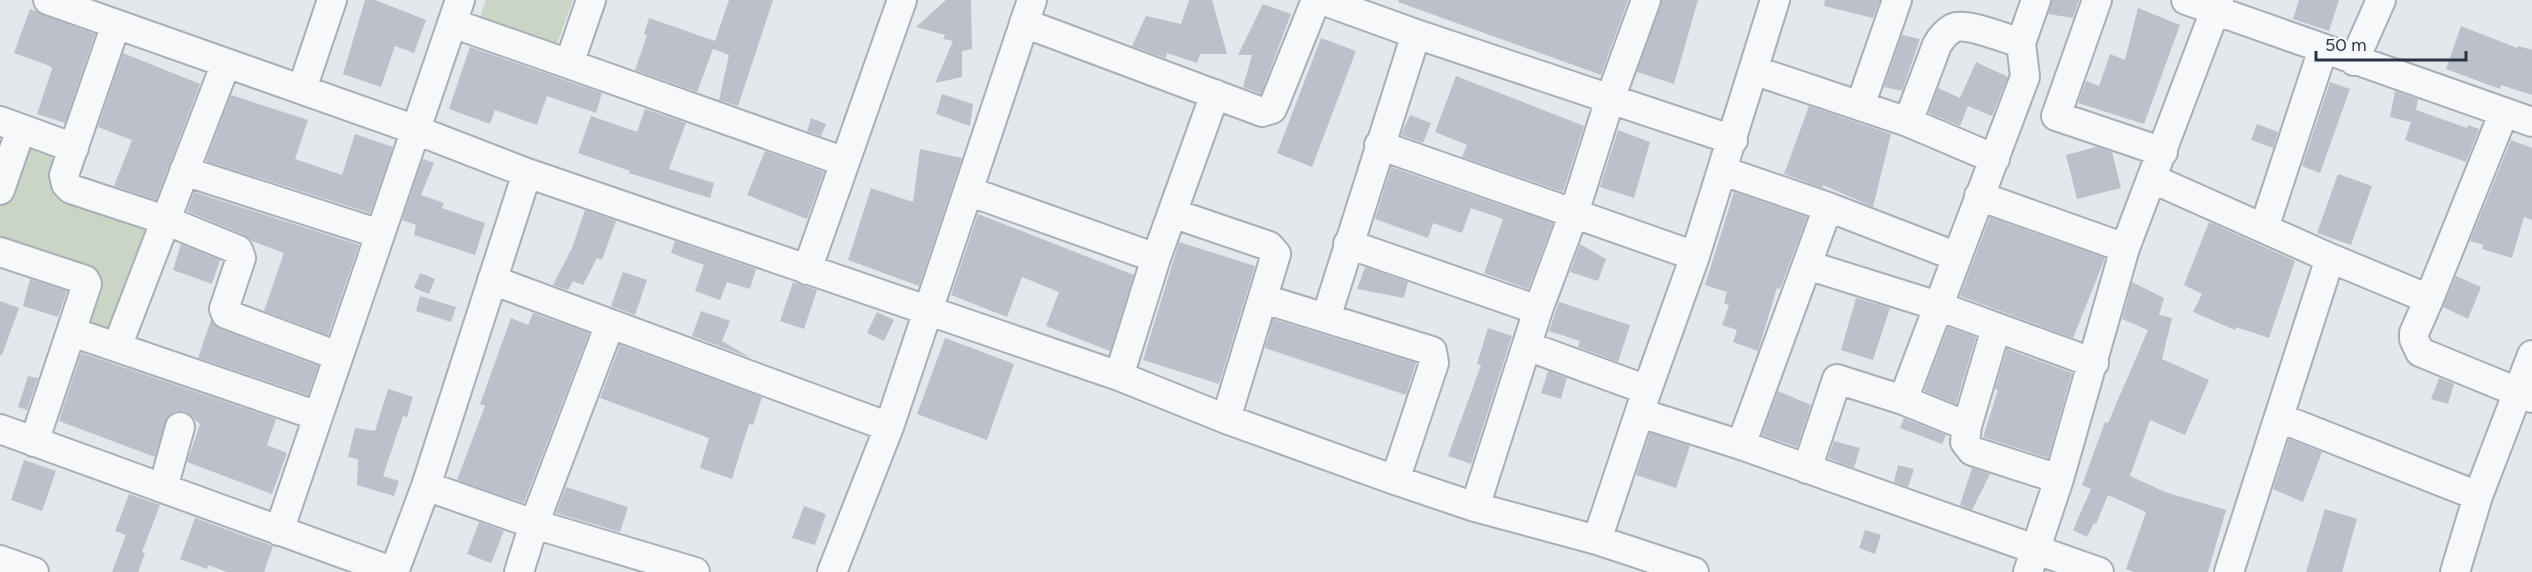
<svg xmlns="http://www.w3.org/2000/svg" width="2532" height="572" viewBox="0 0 2532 572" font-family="Figtree,sans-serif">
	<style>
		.green { fill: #c9d6c5 }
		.building { fill: #bbc0ca }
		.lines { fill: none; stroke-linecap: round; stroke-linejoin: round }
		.minor-casing { stroke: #a9aeb7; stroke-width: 32 }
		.minor { stroke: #f7f8fa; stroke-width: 28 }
	</style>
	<rect width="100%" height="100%" fill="#e4e7ec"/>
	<!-- green -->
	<path class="green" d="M486,0H573L554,52L478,23Z
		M23,133L69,149L62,174L161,222L115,343L84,330L93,280L0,250V200Z"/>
	<!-- building -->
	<path class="building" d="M365,0H375L426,20L414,53L395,46L381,87L343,74Z
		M729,0H773L738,106L719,100L729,55L713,49L697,92L635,70L647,35L644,34L649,18L715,41Z
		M946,0H971L972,49L962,51V77L935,83L953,41L943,39L945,35L916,27Z
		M1189,0H1212L1227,54H1200L1197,63L1167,53L1166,58L1162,57L1132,46L1146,16L1181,24Z
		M1399,0H1628L1601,75L1398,2Z
		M1662,0H1698L1674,84L1637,72Z
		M1825,0H1880L1873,18L1824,6Z
		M2052,0H2079L2073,18L2048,14Z
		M2299,0H2339L2329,31L2293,19Z
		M1263,4L1291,14L1261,94L1243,87L1252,55H1238Z
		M2138,8L2180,25L2144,124L2078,103L2086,81L2099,86L2110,54L2125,60Z
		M30,9L95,34L65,123L37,114L52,69L50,66L14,53Z
		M2461,26L2517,48L2518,46L2532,50V95L2501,85L2500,89L2446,69Z
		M1902,35L1920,39L1902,91L1884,87Z
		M1321,38L1356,51L1312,167L1277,153Z
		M470,47L602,93L596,113L547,96L537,125L495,110L490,124L449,109Z
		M123,53L200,84L156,200L114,186L132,140L98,127Z
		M1976,62L2008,77L1992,116L1968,106L1960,126L1929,113L1938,88L1960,98Z
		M1456,76L1584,126L1563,192L1462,157L1467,145L1435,132Z
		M2330,82L2350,89L2320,173L2302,166Z
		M2395,91L2418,99L2416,110L2467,128L2468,125L2479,129L2466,162L2405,140L2411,122L2390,117Z
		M942,94L973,104L970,126L936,114Z
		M231,95L308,120L295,159L342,175L355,134L393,147L370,213L206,161Z
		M1809,106L1891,134L1873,207L1823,185V188L1784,174Z
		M645,109L686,123L669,169L714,183L710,198L629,173L630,171L578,153L591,116L637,132Z
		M1410,115L1431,123L1423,143L1401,135Z
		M811,118L826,124L821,136L807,131Z
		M2257,124L2278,132L2273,148L2251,140Z
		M1618,130L1650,142L1634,198L1600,187Z
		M2511,140L2532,148V220L2524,217L2512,258L2482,249L2483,245L2470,241Z
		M2096,147L2112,152L2121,188L2077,199L2066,155Z
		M920,149L962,158L919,286L848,260L871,188L913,202Z
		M765,151L824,172L807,219L747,195Z
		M423,159L434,163L421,195L444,203L442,208L485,223L475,255L414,235L416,225L402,220Z
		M1391,167L1553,223L1528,289L1484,273L1503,219L1471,208L1462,233L1433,223L1428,238L1375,219Z
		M2338,174L2372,186L2351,245L2317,233Z
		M194,192L359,245L328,335L264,311L284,253L252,241L244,235L187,211Z
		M1734,192L1807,217L1780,289L1777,288L1758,351L1733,342L1737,330L1722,325L1729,305L1724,303L1727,292L1705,285Z
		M585,210L616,221L602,260L597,258L583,285L573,281L568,290L553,285L572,248Z
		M978,214L1134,275L1110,351L1046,326L1059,292L1022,277L1007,317L951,295Z
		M1990,217L2105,258L2073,338L1960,296Z
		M2209,222L2295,261L2269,338L2236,327L2235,330L2193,312L2202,294L2184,285Z
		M675,241L756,269L750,289L727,282L720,300L695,291L704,265L671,253Z
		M1179,242L1255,266L1219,384L1143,360Z
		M181,244L220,260L212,284L173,270Z
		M1580,244L1606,259L1598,281L1570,272Z
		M1365,267L1408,282L1404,298L1357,289Z
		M623,272L647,280L635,315L611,306Z
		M420,273L435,279L429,294L414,288Z
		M2456,276L2481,287L2468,319L2443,307Z
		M30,279L67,291L58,317L23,306Z
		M793,282L817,290L804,329L780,321Z
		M2132,282L2164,298L2159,315L2172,318L2162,359L2209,380L2185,435L2150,420L2130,476L2165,492L2226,510L2208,572H2134L2126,569L2146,512L2108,495L2096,524L2094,523L2087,537L2073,530L2091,489L2082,485L2105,422L2108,423L2148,330L2122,319Z
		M420,296L456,307L451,322L416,311Z
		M1856,298L1890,308L1873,360L1841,350Z
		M0,301L19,308L2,355H0Z
		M1559,302L1630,325L1618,362L1578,347L1580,341L1549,331Z
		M701,311L730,321L722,341L751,358L692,336Z
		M877,312L894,320L884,341L867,333Z
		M533,313L589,333L524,503L457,480L485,406L480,404L511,318L528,325Z
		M1273,319L1416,363L1406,395L1265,348Z
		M211,320L220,329L318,366L308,395L198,358Z
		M1948,327L1976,337L1956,404L1924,391Z
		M1488,328L1512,336L1471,464L1448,456L1481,365L1477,364Z
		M945,338L1014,364L987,440L917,414Z
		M620,345L762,397L753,425L749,424L732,479L700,468L709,438L600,398Z
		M2007,349L2072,373L2048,458L1983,437L1998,390L1995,389Z
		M81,353L276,419L267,445L287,453L272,494L187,462L200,424L185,411H175L168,416L155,457L59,421Z
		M1548,371L1567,378L1561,399L1541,393Z
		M28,376L38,378L27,410L18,407Z
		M2439,378L2454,384L2448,404L2431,399Z
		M388,389L413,397L407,417L403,416L383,476L399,481L394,496L357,485L358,459L348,457L355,428L375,431Z
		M1778,391L1811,405L1797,447L1762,435Z
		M1904,418L1946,435L1942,444L1900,428Z
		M1650,433L1690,446L1676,488L1636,475Z
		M2289,439L2322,452L2303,502L2273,489Z
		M1834,441L1860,448L1854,468L1828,458Z
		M24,460L56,471L42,511L11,500Z
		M1898,465L1914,469L1908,487L1894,482Z
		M1972,468L1990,474L1972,510L1960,505Z
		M566,487L628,507L620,532L556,513Z
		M129,494L160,505L142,552L145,553L138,572H112L126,535L115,531Z
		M804,506L826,514L815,545L792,538Z
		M2325,509L2357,519L2342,572H2306Z
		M195,518L273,546L264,572H227L208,565L207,569L180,559Z
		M479,522L504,531L491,563L467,554Z
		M1865,530L1881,535L1875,554L1859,548Z"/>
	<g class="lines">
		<!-- minor casing -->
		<g class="minor-casing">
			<path id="minor" d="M48,0L416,130L527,173L1119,376L1226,419L1395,480L1475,507L1597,540L1694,572
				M1322,0L1416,34L1733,140
				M2097,0L2056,116L2163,152
				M2186,0L2532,122
				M452,23L569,64L591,0
				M1024,23L1262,112L1272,109L1275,102L1316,0
				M116,24L64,175L66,184L71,189L165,220L238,250L241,258L224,309L226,314L338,356
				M2354,61L2381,0
				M569,64L845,162
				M1753,70L1908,122L1995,159
				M302,89L332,0
				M1860,106L1897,0
				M0,121L74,148
				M1908,122L1937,45C1941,38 1946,32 1953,28C1967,22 2006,39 2021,43
				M1379,145L1695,256
				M184,171L380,234
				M1723,171L1828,207L1955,256
				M2153,179L2330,258L2229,572
				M0,190L21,129
				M968,191L1156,258
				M1979,196L2125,248
				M1172,213L1269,246L1276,254L1226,419
				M2264,228L2323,49
				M1348,244L1538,310
				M0,252L85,280L87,284L34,442
				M2330,258L2429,299L2504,112
				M1807,265L1938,306L2094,363
				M807,270L902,0
				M492,280L889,427
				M1264,299L1432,351L1434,363L1395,480
				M2429,299L2414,333V339L2420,352L2532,398
				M1326,318L1416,34
				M1996,328L1967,426L1965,442L1972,451L2059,479
				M72,332L318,416
				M1527,346L1647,390
				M117,347L226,63
				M1119,376L1156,258L1215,94
				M1903,400L1967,426
				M1640,413L1741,445L2099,572
				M2280,418L2478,496
				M0,429L394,572
				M1741,445L1828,207
				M1807,469L1837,379L1903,400L2025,77L2021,43L2036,0
				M426,486L534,524L610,324
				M163,488L180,427
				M1475,507L1538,310L1574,213L1610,99L1646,0
				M279,531L460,0
				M1597,540L1647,390L1695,256L1775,0
				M0,560L34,572
				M394,572L426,486L527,173
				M519,572L534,524L695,572
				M832,572L889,427L1032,0
				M2028,572L2059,479L2125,248L2219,0
				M2455,572L2478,496L2532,355"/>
		</g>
		<!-- minor -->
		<use href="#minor" class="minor"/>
	</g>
	<!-- scale -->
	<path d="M2316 51v9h150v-9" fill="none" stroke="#2b3445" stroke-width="3"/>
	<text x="2325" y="51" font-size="18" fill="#2b3445" stroke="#f4f6f9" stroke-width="4.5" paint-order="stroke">50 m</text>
</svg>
